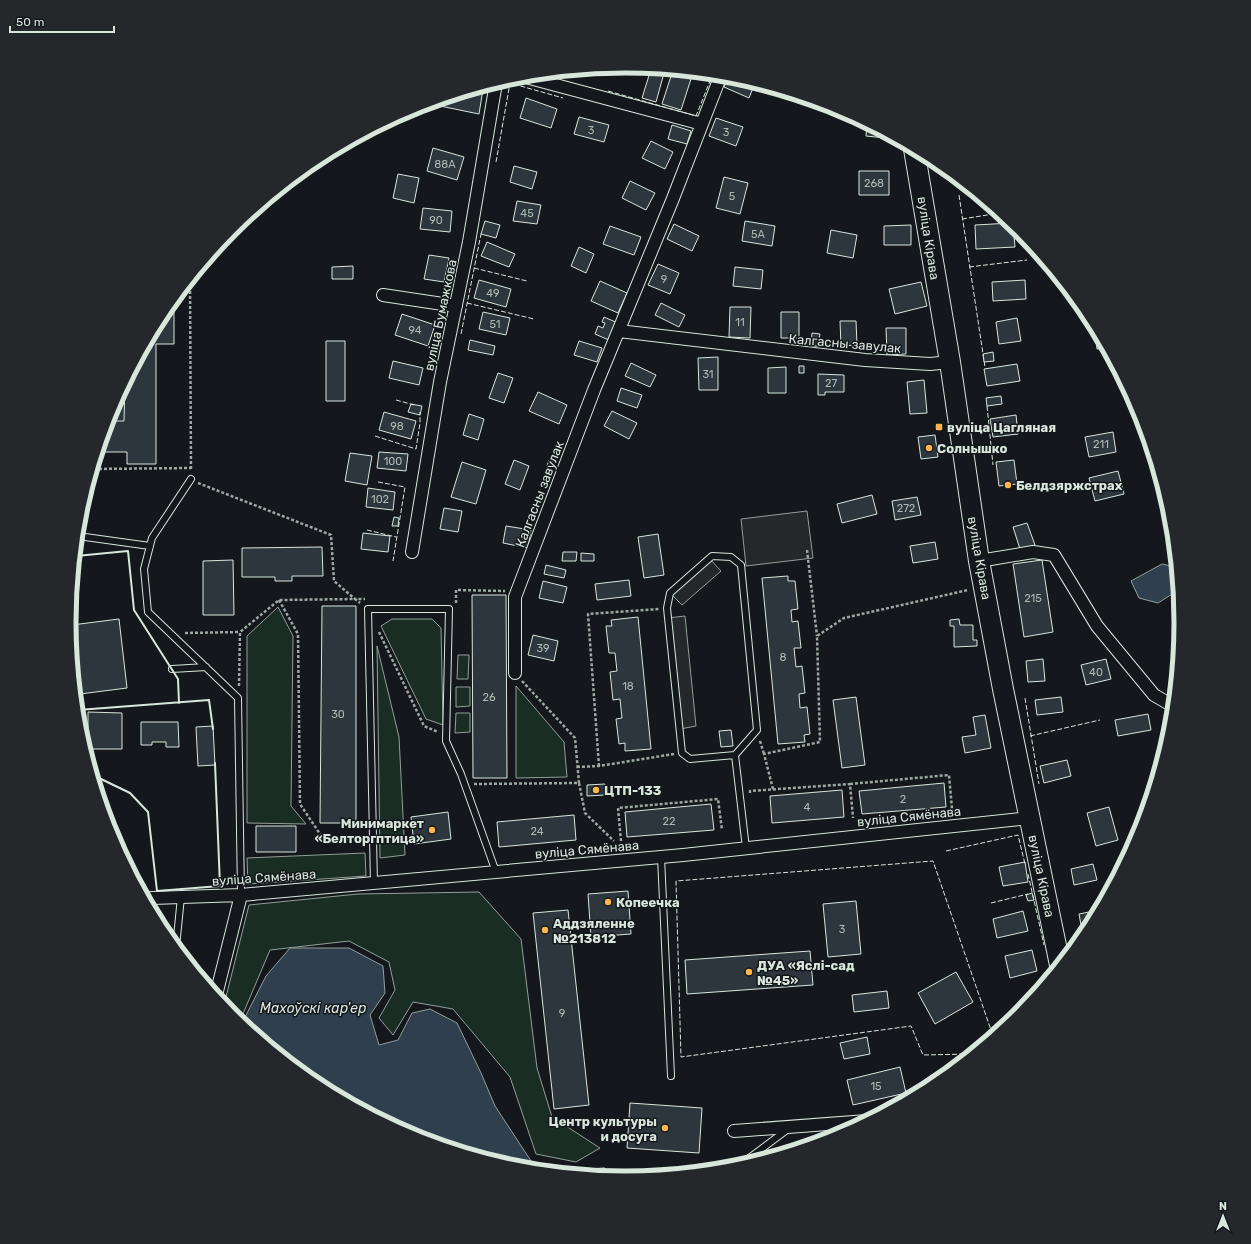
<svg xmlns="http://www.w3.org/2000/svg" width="1251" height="1244" viewBox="0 0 1251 1244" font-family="Rubik,sans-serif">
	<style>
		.green { fill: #1a2d24; stroke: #939e99 }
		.parking { fill: #24282b; stroke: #939e99 }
		.water { fill: #2f3f4d; stroke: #939e99 }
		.building { fill: #2c363c; stroke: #d8e6dc }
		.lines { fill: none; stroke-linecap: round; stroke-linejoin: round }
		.service-casing { stroke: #d8e6dc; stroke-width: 8 }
		.minor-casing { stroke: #d8e6dc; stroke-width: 14 }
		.primary-casing { stroke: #d8e6dc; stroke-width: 22 }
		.path { stroke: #9da8a2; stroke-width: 2.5; stroke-dasharray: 3 2; stroke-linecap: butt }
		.service { stroke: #14181c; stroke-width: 6 }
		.minor { stroke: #14181c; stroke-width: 12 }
		.primary { stroke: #14181c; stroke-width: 20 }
		.fence { stroke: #d8e6dc; stroke-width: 1; stroke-dasharray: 5 2; stroke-linecap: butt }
		.wall { stroke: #d8e6dc; stroke-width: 2 }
		.poi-dot { fill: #ffb74d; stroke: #14181c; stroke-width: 1.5 }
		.labels { text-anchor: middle; stroke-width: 3; stroke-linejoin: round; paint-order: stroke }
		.number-label { font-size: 11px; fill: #adbab4 }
		.street-label { font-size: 13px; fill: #d8e6dc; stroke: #14181c }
		.poi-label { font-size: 13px; font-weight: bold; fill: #d8e6dc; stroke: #14181c; text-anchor: start }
		.water-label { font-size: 14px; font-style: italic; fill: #d8e6dc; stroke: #14181c }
		.rim { fill: none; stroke: #d8e6dc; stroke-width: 5 }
	</style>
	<rect width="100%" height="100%" fill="#14181c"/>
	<!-- green -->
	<path class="green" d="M278,607L293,636L291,806L306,824L247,823V636Z
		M392,619H432L441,628L443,725L426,719L381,626Z
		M377,646L399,737L405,855L380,858Z
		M458,655H469L468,679H457Z
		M516,686L564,742L567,777L516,778Z
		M456,687H470V706L456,707Z
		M456,713H470V732L455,733Z
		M365,853L366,876L248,884L247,858Z
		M479,892L521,939L537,1068L552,1117L600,1148L576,1162L536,1154L510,1077L453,1009L413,1002L393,1035L379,1018L395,990L389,962L349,941L270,950L240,1021L232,1015L224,1005L249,905L358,894Z"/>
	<!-- parking -->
	<path class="parking" d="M807,511L813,558L746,566L741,519Z
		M709,558L721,571L682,605L670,593Z
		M685,616L696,726L680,729L668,618Z"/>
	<!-- water -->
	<path class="water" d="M1162,564L1176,567L1177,591L1158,603L1139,598L1131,581Z
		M290,948H349L383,966L385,993L370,1015L379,1045L398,1040L412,1013L430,1009L457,1023L481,1073L495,1106L535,1167H517L413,1136L316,1084L242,1023L266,976Z"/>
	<!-- building -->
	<path class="building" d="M651,69L664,73L656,102L642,98Z
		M672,73L691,79L681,110L662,104Z
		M701,73L713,75L712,78Z
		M729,76L755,83L749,98L724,87Z
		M478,88L483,89L479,114L440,106L441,100Z
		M526,98L557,109L551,128L520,118Z
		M429,103L428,108L419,106Z
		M579,117L609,125L604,142L574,134Z
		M716,118L743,127L736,146L709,136Z
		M867,124L895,139L866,136Z
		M672,125L691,131L687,144L668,139Z
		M651,141L673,152L665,169L642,158Z
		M433,148L464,157L457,180L427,171Z
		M514,166L537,172L532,189L510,182Z
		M859,171H889V195H859Z
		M398,174L419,178L414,203L393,198Z
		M724,177L748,183L740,214L716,208Z
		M630,181L655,193L646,210L622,198Z
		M517,201L541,205L537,224L513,221Z
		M423,208L452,211L450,232L420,229Z
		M485,221L500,225L496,238L481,234Z
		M745,221L775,226L772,246L742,241Z
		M1011,223L1013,225L1015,247L976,249L975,225Z
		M674,224L699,236L692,251L667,239Z
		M911,225V245H884V226Z
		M610,226L641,237L634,255L603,244Z
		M831,230L857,235L853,258L827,253Z
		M487,242L515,254L509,267L481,256Z
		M579,247L594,254L586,273L571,266Z
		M429,255L449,258L444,282L424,279Z
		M658,264L679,273L670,294L648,285Z
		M353,266V279H332V267Z
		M735,267L763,270L761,289L733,286Z
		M479,280L511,289L506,307L474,298Z
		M1025,280L1026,299L993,301L992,282Z
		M600,281L627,293L618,313L591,301Z
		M921,282L927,306L895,314L889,289Z
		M174,300V344H156V464H127V452H99L112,409L163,313Z
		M661,303L685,315L679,327L655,315Z
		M730,307H751L750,338L729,337Z
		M483,312L510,318L506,335L479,329Z
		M781,312H799V338H781Z
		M402,314L435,325L428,346L395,335Z
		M604,317L618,323L611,341L595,334L598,326L603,328L605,323L602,322Z
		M1017,318L1021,341L999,344L996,322Z
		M840,321H856L857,345L841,346Z
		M1094,324L1106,348L1097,349Z
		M886,328H906V354L887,355Z
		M812,333L820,334L818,346H811Z
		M470,340L495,346L493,355L468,350Z
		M326,341H345V401H326Z
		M579,341L602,348L597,362L574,355Z
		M993,352L994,361L984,362L983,354Z
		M718,357V390H699L698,358Z
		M393,361L423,368L419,385L389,378Z
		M631,363L656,375L650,387L625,376Z
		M1017,364L1020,381L987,386L984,369Z
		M799,366H804V373H799Z
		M786,367V393H768V368Z
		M498,373L513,378L504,403L489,398Z
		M818,374L844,375V392H825V395H818Z
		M924,380L927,413L910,414L907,382Z
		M125,385L124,421H108L112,409Z
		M621,388L642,395L637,408L617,401Z
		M538,392L567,405L559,424L529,411Z
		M1001,396L1002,404L987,406L986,398Z
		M411,404L422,406L420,415L408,412Z
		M612,411L637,423L629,439L604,426Z
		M384,412L416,421L411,439L379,430Z
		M469,414L484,419L478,440L463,435Z
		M1016,415L1018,434L993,437L990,419Z
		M1113,432L1116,452L1089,457L1085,437Z
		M935,435L938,457L921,459L918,437Z
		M379,452L408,454L406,471L377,468Z
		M350,453L372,456L367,485L345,481Z
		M514,460L529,466L520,490L505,484Z
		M549,460L555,462L553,467L547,466Z
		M1014,460L1017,484L999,486L996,462Z
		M462,462L486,470L476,504L451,497Z
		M1118,471L1124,494L1095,501L1089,478Z
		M368,488L395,492L393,510L366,507Z
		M872,495L877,514L842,523L837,504Z
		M917,497L921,515L895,520L892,501Z
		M444,508L462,511L458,532L440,529Z
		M394,517L399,518L398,526H392Z
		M1027,523L1035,545L1020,549L1013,527Z
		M506,526L531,530L528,548L503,543Z
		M363,533L390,536L388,552L361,549Z
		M658,534L664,575L644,578L638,537Z
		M935,542L938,559L913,563L910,546Z
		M322,547L323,576H292V581H275V577H242V548Z
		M563,552H577L576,561H562Z
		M581,553L594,554V561H581Z
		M233,560L234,615H203V561Z
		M1042,560L1053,632L1024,637L1013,564Z
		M546,565L566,570L564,578L544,574Z
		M788,576V581H795L798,609L791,610L792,622L798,621L801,648H794L796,667L802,666L805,693L799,694L800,708L807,707L810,734L804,735L805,742L778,744L762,578Z
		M629,580L631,596L597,600L595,584Z
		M543,581L567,587L563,603L539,598Z
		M472,595H506L507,778H473Z
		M322,606H356V823H320Z
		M638,617L651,749L625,751V743L619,744L616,719L622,718L620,699L613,700L610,672L617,671L615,653H609L606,626H612L611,620Z
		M119,619L127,688L80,694L72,625Z
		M959,619L960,625H973V640H977V646L954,647V626H950V620Z
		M533,635L558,641L554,661L528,655Z
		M1043,659L1045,681L1028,682L1026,661Z
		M1106,659L1111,679L1086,685L1081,665Z
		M856,697L865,765L842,768L833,700Z
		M1061,697L1063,712L1037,715L1035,700Z
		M88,712L122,713V749H88Z
		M1148,714L1151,730L1118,736L1115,720Z
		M985,715L991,748L965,753L962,737L976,735L973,717Z
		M141,722H178L179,747H166V742H152V745H141Z
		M213,726L215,765L198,766L196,727Z
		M731,730L733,746L721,747L719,731Z
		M1067,760L1071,776L1044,783L1040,766Z
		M944,783L946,807L862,814L859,791Z
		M605,784V795L587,796V785Z
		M842,790L844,817L772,823L770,796Z
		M711,804L714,830L627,837L625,812Z
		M1109,807L1118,840L1096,846L1087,813Z
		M448,812L451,839L414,844L411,817Z
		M574,815L576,840L499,847L497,822Z
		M256,826H296V852H256Z
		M1025,862L1028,882L1003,886L999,867Z
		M1093,864L1097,880L1074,885L1071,869Z
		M628,891L631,934L591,937L588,894Z
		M1032,893L1034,900L1028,901L1026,895Z
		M856,901L861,954L828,957L823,904Z
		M568,910L589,1105L554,1109L533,913Z
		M1099,910L1088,931L1083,936L1079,914Z
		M1023,911L1028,931L997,938L993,919Z
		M1032,950L1037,971L1010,978L1005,956Z
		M810,951L813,985L687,994L685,960Z
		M956,972L973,1002L935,1024L918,993Z
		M887,991L889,1008L854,1012L852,995Z
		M867,1037L870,1054L844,1059L840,1043Z
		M900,1067L906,1093L853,1105L847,1080Z
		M630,1103L702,1108L699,1153L627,1148Z
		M605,1168L606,1176L585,1174V1169Z"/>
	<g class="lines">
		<!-- service casing -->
		<g class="service-casing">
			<path id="service" d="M191,479L152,538L144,569L148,612L238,698L241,895
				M78,536L150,546
				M172,669L206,667
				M735,755L757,730L741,565L731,557L712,556L670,593L667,608L682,753L690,759L735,755L746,848
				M661,857L671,1076
				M374,883L368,609H449L446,741L461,774L496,872
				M176,947L181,897
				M740,1165L788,1129"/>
		</g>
		<!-- minor casing -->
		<g class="minor-casing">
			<path id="minor" d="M522,76L702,124
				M383,295L456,306
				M619,331L865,360L930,364L950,362
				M412,552L440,382L469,242L496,83
				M979,561L1033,552L1054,555L1097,626L1154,695L1173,706
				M515,673V597L594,390L672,201L721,75
				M146,899L152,898L241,895L683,855L1030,818
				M216,995L241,895
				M734,1131L867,1121"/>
		</g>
		<!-- primary casing -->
		<g class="primary-casing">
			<path id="primary" d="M914,149L950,362L979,561L1003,689L1060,965"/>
		</g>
		<!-- path -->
		<path class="path" d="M190,281L191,471
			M94,469L191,468
			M198,483L331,535L334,581L355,599H365
			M807,550L817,636
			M279,600L298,634L300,804L324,840L365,838
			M456,603V590L505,591
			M379,632L424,726L438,732
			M185,633L240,632
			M239,686L240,632L279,600L355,599L360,603
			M760,741L764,754
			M599,766L588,614L659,609
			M577,767L599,766L674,754
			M579,783L585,813L614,841
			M474,784L579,783L575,738L522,681
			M850,784L949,775L952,809
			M773,789L764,754L820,742L817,636L844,618L968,590
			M750,793V791L850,784L853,818
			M621,841L618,808L718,799L722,830"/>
		<!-- service -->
		<use href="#service" class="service"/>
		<!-- minor -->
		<use href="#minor" class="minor"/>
		<!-- primary -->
		<use href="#primary" class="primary"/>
		<!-- fence -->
		<path class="fence" d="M608,91L696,116L712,76
			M496,162L510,83L563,98
			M959,195L985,367
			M962,219L1000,213
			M969,267L1027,260
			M474,268L527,281
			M467,303L534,319
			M461,334L481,234
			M396,400L414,405
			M987,406L993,465
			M375,436L416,449L420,423V412
			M378,482L405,487L393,561
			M367,530L396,537
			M1025,698L1039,784
			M1030,736L1100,720
			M946,851L1018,835L1025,864
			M1028,874L1044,945
			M991,903L1028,894
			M1078,943L1077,942L1079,941
			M971,1054L923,1055L911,1026L681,1057L676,881L933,861L993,1036"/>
		<!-- wall -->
		<path class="wall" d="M76,556L128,551L134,610L178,679L179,703
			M78,710L209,700L213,729
			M95,780L101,779L130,793L148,812L157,891L220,886L215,763"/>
	</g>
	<!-- markers -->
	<g class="poi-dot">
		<rect x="935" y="423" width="8" height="8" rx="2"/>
		<circle cx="929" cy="448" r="4"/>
		<circle cx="1008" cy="485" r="4"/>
		<circle cx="596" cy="790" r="4"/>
		<circle cx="432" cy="830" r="4"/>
		<circle cx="608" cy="902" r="4"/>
		<circle cx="545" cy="930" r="4"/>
		<circle cx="749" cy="972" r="4"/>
		<circle cx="665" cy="1128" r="4"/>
	</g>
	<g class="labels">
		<!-- number labels -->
		<g class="number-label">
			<text x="591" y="134">3</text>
			<text x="726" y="136">3</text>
			<text x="445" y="168">88А</text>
			<text x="874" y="187">268</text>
			<text x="732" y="200">5</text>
			<text x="527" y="217">45</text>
			<text x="436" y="224">90</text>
			<text x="758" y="238">5А</text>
			<text x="664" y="283">9</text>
			<text x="493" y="297">49</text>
			<text x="740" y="326">11</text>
			<text x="495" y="328">51</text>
			<text x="415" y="334">94</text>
			<text x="708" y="378">31</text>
			<text x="831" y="387">27</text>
			<text x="397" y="430">98</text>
			<text x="1101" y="448">211</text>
			<text x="393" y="465">100</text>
			<text x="380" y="503">102</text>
			<text x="906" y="512">272</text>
			<text x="1033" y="602">215</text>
			<text x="543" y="652">39</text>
			<text x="783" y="661">8</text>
			<text x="1096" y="676">40</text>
			<text x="628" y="690">18</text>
			<text x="489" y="701">26</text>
			<text x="338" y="718">30</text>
			<text x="903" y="803">2</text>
			<text x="807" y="811">4</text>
			<text x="669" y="825">22</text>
			<text x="537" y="835">24</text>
			<text x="842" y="933">3</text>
			<text x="562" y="1017">9</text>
			<text x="876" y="1090">15</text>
		</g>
		<!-- street labels -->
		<g class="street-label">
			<text transform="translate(929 238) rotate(81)" y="5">вуліца Кірава</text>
			<text transform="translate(440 315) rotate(-78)" y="5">вуліца Бумажкова</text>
			<text transform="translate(845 343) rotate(5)" y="5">Калгасны завулак</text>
			<text transform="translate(539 494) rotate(-69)" y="5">Калгасны завулак</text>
			<text transform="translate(980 558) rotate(80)" y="5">вуліца Кірава</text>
			<text transform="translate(909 816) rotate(-6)" y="5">вуліца Сямёнава</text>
			<text transform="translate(587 849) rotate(-5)" y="5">вуліца Сямёнава</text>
			<text transform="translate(1042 876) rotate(78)" y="5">вуліца Кірава</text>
			<text transform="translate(264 877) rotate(-4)" y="5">вуліца Сямёнава</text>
		</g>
		<!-- poi labels -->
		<g class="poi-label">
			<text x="947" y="432">вуліца Цагляная</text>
			<text x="937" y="453">Солнышко</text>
			<text x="1016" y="490">Белдзяржстрах</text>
			<text x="604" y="795">ЦТП-133</text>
			<text x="424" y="828" text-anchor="end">Минимаркет<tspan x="424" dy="15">«Белторгптица»</tspan></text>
			<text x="616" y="907">Копеечка</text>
			<text x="553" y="928">Аддзяленне<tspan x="553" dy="15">№213812</tspan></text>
			<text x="757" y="970">ДУА «Яслі-сад<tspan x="757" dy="15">№45»</tspan></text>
			<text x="657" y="1126" text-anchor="end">Центр культуры<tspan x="657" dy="15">и досуга</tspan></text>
		</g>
		<!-- water labels -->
		<g class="water-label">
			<text x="313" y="1013">Махоўскі кар'ер</text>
		</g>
	</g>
	<!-- crop -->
	<path d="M0 0H1251V1244H0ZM76 622a549 549 0 1 1 1098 0a549 549 0 1 1-1098 0Z" fill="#24282b" fill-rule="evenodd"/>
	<path class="rim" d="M76 622a549 549 0 1 1 1098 0a549 549 0 1 1-1098 0Z"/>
	<!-- north arrow -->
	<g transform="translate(1223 1216)" stroke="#14181c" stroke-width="3" paint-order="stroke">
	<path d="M0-3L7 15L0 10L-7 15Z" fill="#d8e6dc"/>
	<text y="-6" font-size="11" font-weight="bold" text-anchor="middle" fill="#d8e6dc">N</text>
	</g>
	<!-- scale -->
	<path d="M10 26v6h104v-6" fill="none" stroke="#d8e6dc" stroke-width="2"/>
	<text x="16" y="26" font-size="12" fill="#d8e6dc" stroke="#14181c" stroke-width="3" paint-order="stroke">50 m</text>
</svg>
